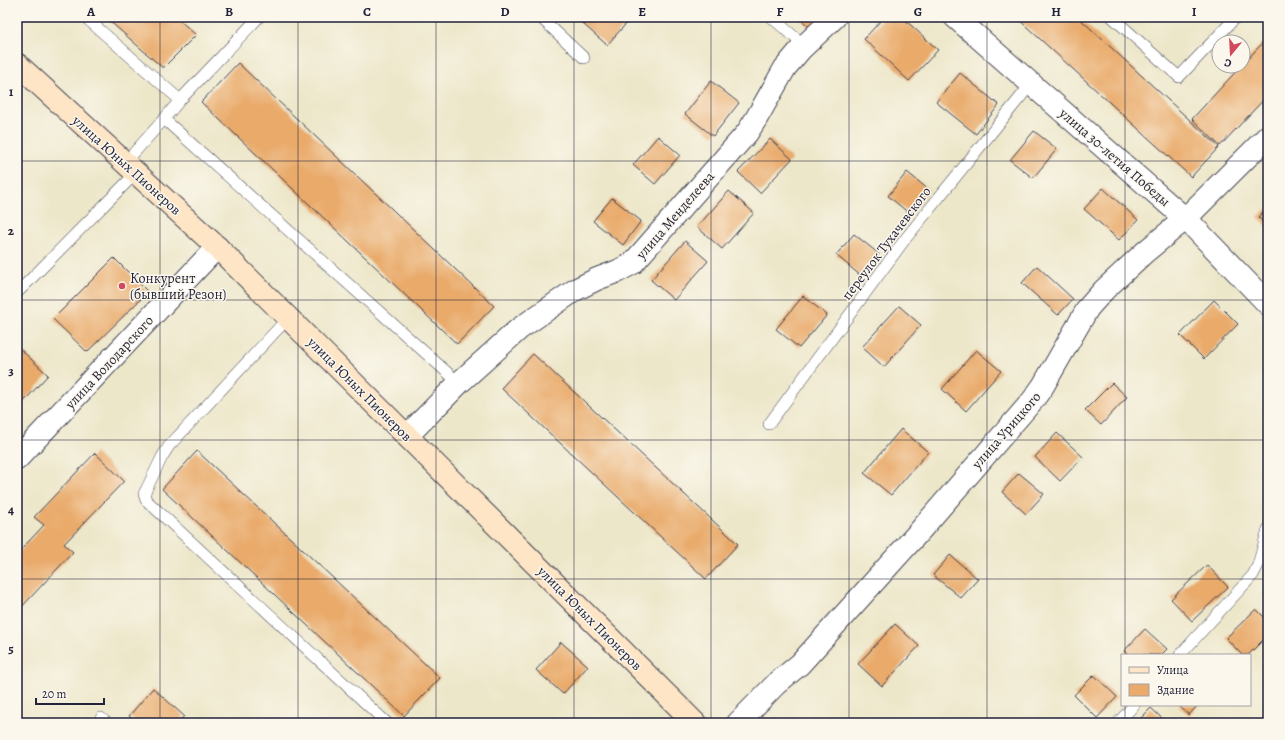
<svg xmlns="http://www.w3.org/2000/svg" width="1285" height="740" viewBox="0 0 1285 740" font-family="Alegreya,serif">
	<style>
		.building { fill: #e9aa6b }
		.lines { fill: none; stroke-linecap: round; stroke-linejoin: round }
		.lane-casing { stroke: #404050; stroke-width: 12 }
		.street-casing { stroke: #404050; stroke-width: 24 }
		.secondary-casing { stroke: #404050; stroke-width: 24 }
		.lane { stroke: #fff; stroke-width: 11 }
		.street { stroke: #fff; stroke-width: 22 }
		.secondary { stroke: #fde5c5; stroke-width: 22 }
		.grid { fill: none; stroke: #22223b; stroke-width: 1; stroke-opacity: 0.55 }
		.poi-dot { fill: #d1495b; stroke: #fbf7ec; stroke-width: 1.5 }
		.labels { text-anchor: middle; stroke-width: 3; stroke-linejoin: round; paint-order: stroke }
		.street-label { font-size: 14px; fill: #22223b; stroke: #fbf7ec }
		.poi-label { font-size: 14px; fill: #22223b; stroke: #fbf7ec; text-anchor: start }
		.neatline { fill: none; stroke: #22223b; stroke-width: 1.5 }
		.grid-label { font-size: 13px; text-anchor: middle; font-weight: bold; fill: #22223b }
	</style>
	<rect width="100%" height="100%" fill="#fbf7ec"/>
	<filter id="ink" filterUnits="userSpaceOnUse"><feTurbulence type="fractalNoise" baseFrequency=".025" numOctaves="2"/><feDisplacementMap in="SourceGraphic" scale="8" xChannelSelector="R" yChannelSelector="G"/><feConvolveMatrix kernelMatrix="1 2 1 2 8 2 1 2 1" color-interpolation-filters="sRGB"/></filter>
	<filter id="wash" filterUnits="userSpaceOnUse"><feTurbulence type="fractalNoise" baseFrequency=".012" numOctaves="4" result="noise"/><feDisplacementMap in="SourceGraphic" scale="16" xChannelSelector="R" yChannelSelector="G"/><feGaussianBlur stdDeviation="0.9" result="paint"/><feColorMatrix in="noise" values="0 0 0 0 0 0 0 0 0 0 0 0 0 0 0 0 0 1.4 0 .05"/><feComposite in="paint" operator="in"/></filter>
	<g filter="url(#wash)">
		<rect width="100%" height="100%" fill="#ede7ca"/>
		<g id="blocks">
			<!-- building -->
			<path class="building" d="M105,17H176L196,35L163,68Z
				M575,17H632L607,45Z
				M798,17H829L815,32Z
				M884,17H902L938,50L909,81L864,39Z
				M1016,17H1078L1219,147L1191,177Z
				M1268,37V95L1220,146L1192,119L1241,66H1243V64Z
				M238,63L494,306L457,344L201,102Z
				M960,73L999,105L976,134L936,102Z
				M711,81L739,103L713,136L685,114Z
				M1034,131L1057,149L1033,178L1010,160Z
				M658,136L680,155L655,184L633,165Z
				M770,139L792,159L760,193L738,172Z
				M907,172L929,190L910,214L888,196Z
				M1103,188L1138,220L1119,240L1084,209Z
				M729,191L754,213L722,249L697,227Z
				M612,198L641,221L623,245L593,221Z
				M1268,207V227L1258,217Z
				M854,234L879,254L861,276L836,255Z
				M685,241L708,261L674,300L651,280Z
				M114,258L148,292L87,352L53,319Z
				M1037,266L1073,299L1058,315L1022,283Z
				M803,296L827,315L799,348L776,329Z
				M1214,300L1238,324L1204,359L1180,335Z
				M899,306L921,325L884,367L862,347Z
				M17,346L48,375L17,409Z
				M976,350L1001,371L966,411L942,389Z
				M533,354L738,544L706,579L501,388Z
				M1112,383L1127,397L1101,425L1085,410Z
				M901,429L928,452L891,495L864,473Z
				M1057,433L1083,457L1060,481L1035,457Z
				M197,451L440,678L404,716L162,489Z
				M95,453L124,481L64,544L73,552L17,612V554L44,525L34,517Z
				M1019,473L1044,494L1026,514L1002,492Z
				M950,555L978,579L961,598L933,575Z
				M1207,565L1228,587L1192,621L1171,599Z
				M1268,591V599L1264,595Z
				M1256,609L1268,621V635L1248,655H1242L1226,638Z
				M895,624L919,646L882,686L858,664Z
				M1145,629L1167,649L1161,655H1128L1124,651Z
				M561,642L588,666L563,694L536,670Z
				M1094,675L1117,697L1097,718L1074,695Z
				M153,688L184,716L178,723H137L129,716Z
				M1178,705H1198L1189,715Z
				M1151,708L1167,723H1136Z"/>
		</g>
	</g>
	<g filter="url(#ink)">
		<use href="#blocks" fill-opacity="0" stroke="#404050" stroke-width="1"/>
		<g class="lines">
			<!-- lane casing -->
			<g class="lane-casing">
				<path id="lane" d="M85,17L180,100L164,119
					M540,17L584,58
					M771,17L805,46
					M1112,17L1179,77L1236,17
					M180,100L259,17
					M125,163L164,119L459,383
					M17,293L136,173
					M288,318L169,446L162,457L144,494L146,500L387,723
					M769,424L906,238L1031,84
					M1180,655L1253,575L1258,565L1268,529
					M101,718L107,723
					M1118,723L1134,705"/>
			</g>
			<!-- street casing -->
			<g class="street-casing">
				<path id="street" d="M955,17L1190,223L1268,304
					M407,436L459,383L519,329L575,290L597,279L618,271L633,263L747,133L756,119L785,68L801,49L835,17
					M17,459L217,247
					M738,723L776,684L800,664L918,533L1033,400L1043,386L1088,308L1104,290L1145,252L1185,219L1268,136"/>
			</g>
			<!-- secondary casing -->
			<g class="secondary-casing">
				<path id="secondary" d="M17,64L217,247L695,723"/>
			</g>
			<!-- lane -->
			<use href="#lane" class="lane"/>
			<!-- street -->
			<use href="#street" class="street"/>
			<!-- secondary -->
			<use href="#secondary" class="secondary"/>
		</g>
	</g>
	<!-- grid -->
	<path class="grid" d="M160,17V723M298,17V723M436,17V723M574,17V723M711,17V723M849,17V723M987,17V723M1125,17V655M17,161H1268M17,300H1268M17,440H1268M17,579H1268M1125,705V723"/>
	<!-- markers -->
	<circle class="poi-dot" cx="122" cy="286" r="4"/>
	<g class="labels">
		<!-- street labels -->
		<g class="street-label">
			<text transform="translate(1115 157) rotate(41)" y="5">улица 30-летия Победы</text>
			<text transform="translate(127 165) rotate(42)" y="5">улица Юных Пионеров</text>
			<text transform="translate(675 215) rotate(-49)" y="5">улица Менделеева</text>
			<text transform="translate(886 243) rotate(-53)" y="5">переулок Тухачевского</text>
			<text transform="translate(109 362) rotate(-47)" y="5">улица Володарского</text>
			<text transform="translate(360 389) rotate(45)" y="5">улица Юных Пионеров</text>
			<text transform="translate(1006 430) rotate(-49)" y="5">улица Урицкого</text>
			<text transform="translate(590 618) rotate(45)" y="5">улица Юных Пионеров</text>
		</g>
		<!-- poi labels -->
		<g class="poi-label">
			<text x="130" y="283">Конкурент<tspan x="130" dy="16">(бывший Резон)</tspan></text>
		</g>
	</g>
	<!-- margin -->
	<rect width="1285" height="740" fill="none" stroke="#fbf7ec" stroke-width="44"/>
	<!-- legend -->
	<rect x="1121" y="654" width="130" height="52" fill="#fbf7ec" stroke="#a4a2a5"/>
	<rect x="1129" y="667" width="20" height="6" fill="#fde5c5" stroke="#a4a2a5"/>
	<text x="1157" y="674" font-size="12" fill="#22223b">Улица</text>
	<rect x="1129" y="684" width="20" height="12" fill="#e9aa6b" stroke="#a4a2a5"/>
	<text x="1157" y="694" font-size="12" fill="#22223b">Здание</text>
	<!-- north arrow -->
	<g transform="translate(1231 54) rotate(198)"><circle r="19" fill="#fbf7ec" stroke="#a4a2a5"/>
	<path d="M0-3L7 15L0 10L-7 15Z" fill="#d1495b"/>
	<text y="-6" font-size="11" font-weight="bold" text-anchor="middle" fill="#22223b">С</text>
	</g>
	<!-- scale -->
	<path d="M36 698v6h68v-6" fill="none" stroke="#22223b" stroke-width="2"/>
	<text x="42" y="698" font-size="12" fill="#22223b" stroke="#fbf7ec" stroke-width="3" paint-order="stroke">20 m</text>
	<rect x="22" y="22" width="1241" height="696" class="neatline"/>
	<g class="grid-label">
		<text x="91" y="16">A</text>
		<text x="229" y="16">B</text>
		<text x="367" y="16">C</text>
		<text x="505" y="16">D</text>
		<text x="642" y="16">E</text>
		<text x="780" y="16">F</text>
		<text x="918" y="16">G</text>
		<text x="1056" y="16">H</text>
		<text x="1194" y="16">I</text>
		<text x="11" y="96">1</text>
		<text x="11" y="235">2</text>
		<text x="11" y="375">3</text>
		<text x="11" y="514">4</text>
		<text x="11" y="653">5</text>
	</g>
</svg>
